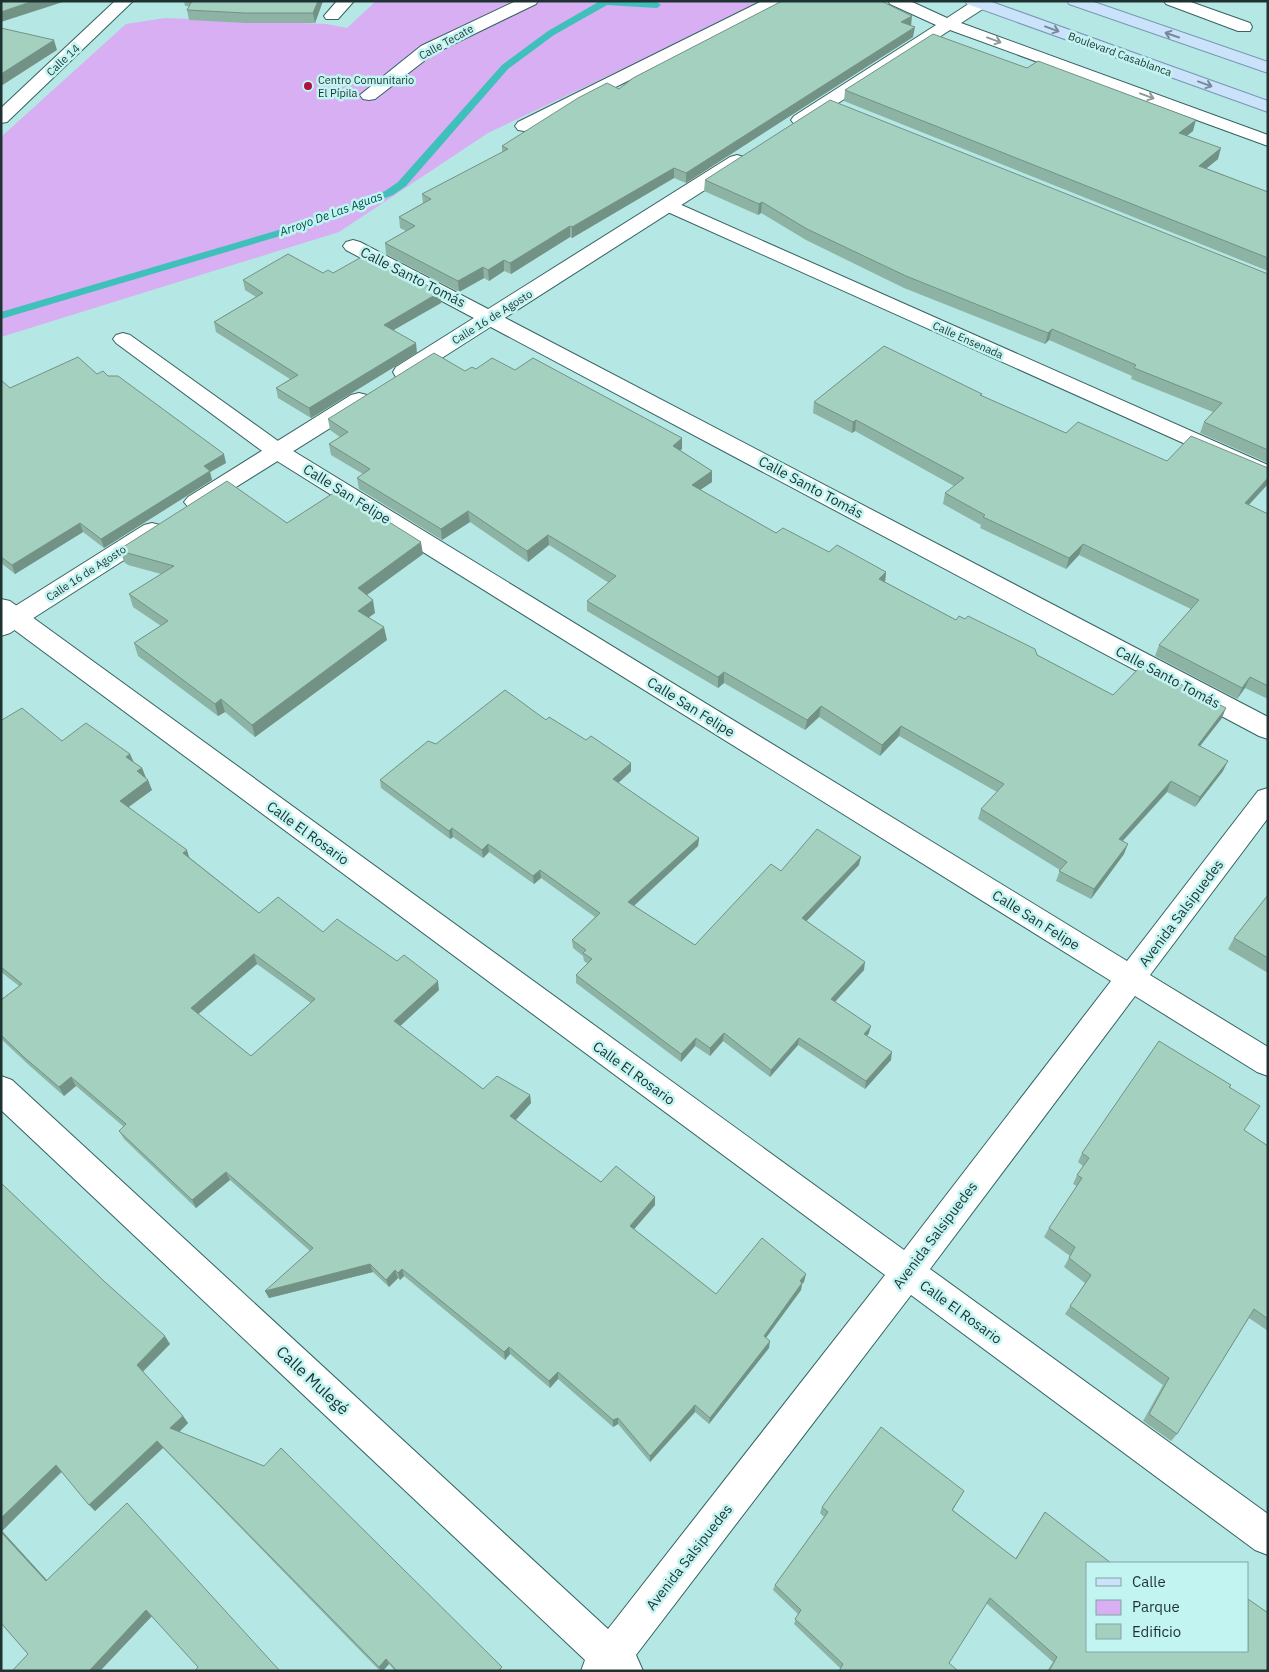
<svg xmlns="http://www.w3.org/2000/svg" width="1269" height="1672" viewBox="0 0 1269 1672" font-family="'IBM Plex Sans',sans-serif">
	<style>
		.green { fill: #d7aff2 }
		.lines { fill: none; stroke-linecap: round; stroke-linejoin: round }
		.stream { fill: #3fc0bb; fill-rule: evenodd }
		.service-casing { stroke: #346361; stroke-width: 2 }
		.minor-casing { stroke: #346361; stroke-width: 2 }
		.tertiary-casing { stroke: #346361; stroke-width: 2 }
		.primary-casing { stroke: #7898b2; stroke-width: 2 }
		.service { fill: #fff; fill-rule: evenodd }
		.minor { fill: #fff; fill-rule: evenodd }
		.tertiary { fill: #fff; fill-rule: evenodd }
		.primary { fill: #cbe2fb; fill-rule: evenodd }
		.wall { fill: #8db3a5; fill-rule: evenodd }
		.shaded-wall { fill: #739286 }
		.building { fill: #a4d0c0; stroke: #739286; fill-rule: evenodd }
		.oneway { stroke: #748a96 }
		.oneway2 { stroke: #8e9898 }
		.poi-dot { fill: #a91342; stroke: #c2f4f1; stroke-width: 2 }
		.labels { text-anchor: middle; stroke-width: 5; stroke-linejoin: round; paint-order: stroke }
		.far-street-label { font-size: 11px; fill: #1e3231; stroke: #c2f4f1 }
		.far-poi-label { font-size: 11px; fill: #1e3231; stroke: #c2f4f1; text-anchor: start }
		.far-water-label { font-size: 12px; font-style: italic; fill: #01504e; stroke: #c2f4f1 }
		.street-label { font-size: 14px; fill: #1e3231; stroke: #c2f4f1 }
		.near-street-label { font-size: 16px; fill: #1e3231; stroke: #c2f4f1 }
	</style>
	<rect width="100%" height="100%" fill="#b5e7e4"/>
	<!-- green -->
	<path class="green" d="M376,1H766L488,133L339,232L1,337V137L126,24L165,18L326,24L347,28Z"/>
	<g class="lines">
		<!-- stream -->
		<path class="stream" d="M600,1L657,2L661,5L657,8L607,5L554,35L508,69L406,186L393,195L314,226L1,319V312L306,222L385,191L398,182L502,65L548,31Z"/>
		<!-- service casing -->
		<g class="service-casing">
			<path id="service" d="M516,1H538L536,4L433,54L375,99L369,100L363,99L360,95L421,46Z
				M1164,1H1188L1250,23L1252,27L1250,31H1238L1166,4Z"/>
		</g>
		<!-- minor casing -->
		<g class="minor-casing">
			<path id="minor" d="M115,1H133L7,122L1,123V108Z
				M337,1H354L338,19H326L324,16Z
				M762,1H783L781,4L530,130L524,131L518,130L515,126L518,122Z
				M668,199L1268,465V481L661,209L658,205L661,201Z
				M353,240L360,242L1268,717V739L1259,736L346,250L343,246L346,242Z
				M123,333L130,335L285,446L1127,961L1258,791L1268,788V818L1150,975L1268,1047V1076L1257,1072L1135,996L930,1269L1268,1514V1555L1255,1550L911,1295L636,1655L643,1671H581L585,1660L1,1110V1076L12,1080L608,1629L885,1275L1,620V599L10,601L904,1250L1111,981L269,456L116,343L113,339L116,335Z"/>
		</g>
		<!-- tertiary casing -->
		<g class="tertiary-casing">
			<path id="tertiary" d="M888,1H910L947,18L973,1H986L988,4L986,7L961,23L1268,135V146L950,30L806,124L800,125L794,124L791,120L794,116L936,25L890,4Z
				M737,155L744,157L746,161L744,165L412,377L404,378L396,377L393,372L396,367L730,157Z
				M359,393L367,395L370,400L367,405L204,507L196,510L188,507L184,502L188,497L351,395Z
				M152,523L160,525L164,531L160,537L10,633L1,636V615L144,525Z"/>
		</g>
		<!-- primary casing -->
		<g class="primary-casing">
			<path id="primary" d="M965,1H989L1268,101V112L967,4Z
				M1067,1H1091L1268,62V73L1069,4Z"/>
		</g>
		<!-- service -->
		<use href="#service" class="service"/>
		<!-- minor -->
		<use href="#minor" class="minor"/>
		<!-- tertiary -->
		<use href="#tertiary" class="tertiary"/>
		<!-- primary -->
		<use href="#primary" class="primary"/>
	</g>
	<!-- wall -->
	<path class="wall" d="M184,1H323L315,23H246L189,20L187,10L189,6H185Z
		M911,26L913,37L686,183L674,178L572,238L570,237L511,274L504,271L489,281L484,278L459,292L386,254L385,243L406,231L400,228L399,217L423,203L422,194L502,153V146L619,89Z
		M845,90L1193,131L1187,136L1218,159L1206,168L1268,192V271L844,101Z
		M705,180L1268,274V463L1200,433L1204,422L1213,412L1131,379L1132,376L1049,340L1045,344L904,288L806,240L761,213L758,215L704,191Z
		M323,273H333L440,292L441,303L393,330L417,353L311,418L278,398L276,388L290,379L216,332L214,322L256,297L245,290L243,280Z
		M476,369L515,370L682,438V449L680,450L712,471V482L700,490L776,533L886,572L885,582L956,620L1037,655L1113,695L1222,718L1200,746L1223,771L1195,807L1167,792L1123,841L1124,854L1091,899L1056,881L1060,870L978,819L981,809L997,792L899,736L880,756L819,717L805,730L724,683L718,688L587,611V601L609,583L549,545L528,562L470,522L442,540L359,489L357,478L363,474L331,455L329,444L340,437L330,430L328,419L465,371Z
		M97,374L108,376L226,463L210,472L212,480L104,548L83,532L15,574L1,563V380L10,388Z
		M982,396L1066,433L1167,461L1268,468V484L1249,505L1268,514V699L1245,688L1237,699L1155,656L1159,645L1191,609L1079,555L1066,569L980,528L981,525L943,504L945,493L954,486L855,431L852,433L813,413L814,402Z
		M287,523L423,554L367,595L375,613L369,617L387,640L255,737L225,712L218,716L138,656L134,643L161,626L133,607L129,594L161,574L128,565L124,562L120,549Z
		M1,720L62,741L130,754L134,762L142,768L146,778L152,790L129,807L189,857L259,913L323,932L439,990L400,1026L483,1089L530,1095L531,1103L516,1120L601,1182L655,1197V1205L634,1229L716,1294L804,1282L802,1284L801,1290L766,1338L769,1348L709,1424L695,1412L650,1462L618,1424L613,1427L558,1379L550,1388L510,1354L505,1360L404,1276L400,1280L398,1278L389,1287L373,1272L269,1298L265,1291L310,1251L230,1180L196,1208L124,1139L119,1131L124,1127L76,1086L64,1096L31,1067L1,1039V1000L19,986L1,972ZM257,964L311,1003L251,1056L198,1014Z
		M546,720L631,771L618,783L699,838L698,846L634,906L695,945L781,871L859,865L806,921L864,970L835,1002L869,1033L867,1036L891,1060L865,1089L798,1045L770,1077L723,1041L710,1056L695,1046L681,1062L576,983V975L588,964L584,961L583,956L573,948L572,940L595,917L541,878L534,884L489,852L483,858L453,837L450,839L381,788L380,780L436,744Z
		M1268,895V973L1228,949L1234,938Z
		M1231,1085L1230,1088L1244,1130L1268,1146V1331L1249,1318L1177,1434L1171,1441L1143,1421L1163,1385L1065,1314L1085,1283L1064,1267L1070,1256L1044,1237L1049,1228L1077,1186L1073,1184L1077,1175L1083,1166L1078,1162L1082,1153Z
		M1,1183L170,1344L143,1372L183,1416L188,1423L179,1432L503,1671H395L389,1664L383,1671H380L163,1448L95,1511L62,1472L2,1531L47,1580L127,1503L198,1667L152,1616L100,1671L28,1654L1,1623Z
		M964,1491L953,1510L1015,1559L1045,1512L1088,1563L1268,1671H1047L1053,1662L986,1603L840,1668L794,1624L798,1614L773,1590L775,1585L824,1517L820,1513L822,1507Z"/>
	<!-- shaded-wall -->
	<path class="shaded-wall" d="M33,1H66L1,22V12Z
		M318,1H323L315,23L313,13Z
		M912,16L911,26L901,22Z
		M915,27L913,37L686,183V173Z
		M54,40L57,50L1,86V74Z
		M1196,120L1193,131L1176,144L1179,133Z
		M1221,148L1218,159L1196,177L1199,166Z
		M674,168V178L572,238V227Z
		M762,202L761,213L758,215L759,204Z
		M570,226V237L511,274L510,263Z
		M504,260V271L489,281L488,270Z
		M483,267L484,278L459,292L458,281Z
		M440,292L441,303L385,335L384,325Z
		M1052,329L1049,340L1045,344L1048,333Z
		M416,343L417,353L311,418L309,408Z
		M856,420L855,431L852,433L853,422Z
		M682,438V449L673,456V446Z
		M224,454L226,463L210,472L212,480L104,548L101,539L204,466Z
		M712,471V482L691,496L692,485Z
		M1268,478V484L1240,514L1245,503Z
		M468,511L470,522L442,540L441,529Z
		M80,523L83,532L15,574L12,565Z
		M548,535L549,545L528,562L527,551Z
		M421,542L423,554L360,600L358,588Z
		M1083,544L1079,555L1066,569L1069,558Z
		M886,572L885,582L879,579Z
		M373,600L375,613L361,623L358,611Z
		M384,627L387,640L255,737L252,725Z
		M724,672V683L718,688V677Z
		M1250,677L1245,688L1237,699L1242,688Z
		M221,699L225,712L218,716L215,704Z
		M821,706L819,717L805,730L807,720Z
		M1226,708L1222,718L1193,755L1198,745Z
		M901,726L899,736L880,756L882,745Z
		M130,754L134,764L126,757Z
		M1228,761L1223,771L1195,807L1200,797Z
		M631,763V771L613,788V779Z
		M142,768L146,778L137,771Z
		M148,780L152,790L124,810L120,801Z
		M1171,781L1167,792L1115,849L1119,839Z
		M452,828L453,837L450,839L449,831Z
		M699,838L698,846L628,911V902Z
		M488,844L489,852L483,858L482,850Z
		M1128,844L1124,854L1091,899L1094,889Z
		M187,850L190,860L183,853Z
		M861,857L859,865L801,927L802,918Z
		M540,870L541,878L534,884L533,876Z
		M254,954L257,964L195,1017L191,1008Z
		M865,962L864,970L830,1007L831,999Z
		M438,981L439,990L396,1030L394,1021Z
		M871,1026L869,1033L863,1042L864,1034Z
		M724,1033L723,1041L710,1056V1048Z
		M696,1038L695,1046L681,1062V1054Z
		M799,1038L798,1045L770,1077L771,1070Z
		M892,1052L891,1060L865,1089L866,1081Z
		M71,1077L76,1086L64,1096L59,1087Z
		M530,1095L531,1103L511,1125L510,1116Z
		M226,1172L230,1180L196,1208L192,1200Z
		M655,1197V1205L630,1234V1226Z
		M370,1264L373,1272L269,1298L265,1291Z
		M402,1269L404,1276L400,1280L398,1273Z
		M395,1270L398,1278L389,1287L386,1280Z
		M806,1274L804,1282L802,1284L801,1290L762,1343L764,1336L800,1281Z
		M165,1336L170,1344L142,1372L137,1365Z
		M770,1341L769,1348L709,1424L710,1418Z
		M509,1347L510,1354L505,1360L504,1352Z
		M558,1372V1379L550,1388L549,1381Z
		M695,1405V1412L650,1462V1456Z
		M183,1416L188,1423L175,1436L170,1428Z
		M618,1418V1424L613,1427V1420Z
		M157,1441L163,1448L95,1511L89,1505Z
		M56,1465L62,1471L2,1531L53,1587L46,1581L1,1532V1518Z
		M146,1610L152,1616L100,1671H89Z
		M386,1659L389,1664L383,1671H381L379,1667Z"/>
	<!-- building -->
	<path class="building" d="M1,1H33L1,12Z
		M192,1H318L313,13H245L187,10Z
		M782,1H881L912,16L901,22L915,27L686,173L674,168L572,227L570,226L510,263L504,260L488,270L483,267L458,281L385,243L415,226L399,217L431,199L422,194L508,149L502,146L578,98L607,83L619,89L633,78Z
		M1,28L54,40L1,74Z
		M933,34L1027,68L1038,61L1196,120L1179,133L1221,148L1199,166L1268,192V258L845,90Z
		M830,100L1268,274V450L1204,422L1222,403L1134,368L1136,365L1052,329L1048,333L906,276L807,229L762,202L759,204L705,180Z
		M288,254L323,273L328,270L333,273L367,254L440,292L384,325L416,343L309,408L276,388L298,375L214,322L263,293L243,280Z
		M884,346L982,394L980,395L1066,433L1078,422L1167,461L1191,436L1268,468V478L1245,503L1268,514V686L1250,677L1242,688L1159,645L1199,600L1083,544L1069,558L983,517L985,515L945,493L964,478L856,420L853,422L814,402Z
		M434,353L465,371L472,367L476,369L492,358L515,370L533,358L682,438L673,446L712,471L692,485L776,533L783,528L829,552L837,545L886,572L879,579L956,620L959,616L965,619L968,616L1035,649L1037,655L1113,695L1143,664L1226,708L1198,745L1228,761L1200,797L1171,781L1119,839L1128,844L1094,889L1059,871L1067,862L981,809L1004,784L901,726L882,745L821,706L807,720L724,672L718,677L587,601L616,576L548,535L527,551L468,511L441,529L357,478L370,469L329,444L348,432L328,419Z
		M78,357L97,374L103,371L108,376H118L224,454L204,466L210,471L101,539L80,523L12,565L1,557V380L10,388Z
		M227,481L287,523L338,490L421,542L358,588L373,600L358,611L384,627L252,725L221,699L215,704L134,643L168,621L129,594L174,566L124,552L120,549Z
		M505,690L546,720L549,717L586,740L591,736L631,763L613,779L699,838L628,902L695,945L771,864L781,871L817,829L861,857L802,918L865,962L831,999L871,1026L864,1034L892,1052L866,1081L799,1038L771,1070L724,1033L710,1048L696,1038L681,1054L576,975L592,959L583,953L586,950L572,940L600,913L540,870L533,876L488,844L482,850L452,828L449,831L380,780L428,741L436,744Z
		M22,708L62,741L86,723L130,754L126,757L142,768L137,771L148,780L120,801L187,850L183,853L259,913L278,897L323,932L337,919L397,961L404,955L438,981L394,1021L483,1089L497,1076L530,1095L510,1116L601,1182L616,1166L655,1197L630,1226L716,1294L762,1238L806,1274L800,1281L802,1283L764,1336L770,1341L710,1418L695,1405L650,1456L618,1418L613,1420L558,1372L549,1381L509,1347L504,1352L402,1269L398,1273L395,1270L386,1280L370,1264L265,1291L313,1248L226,1172L192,1200L119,1131L126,1124L71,1077L59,1087L25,1058L1,1035V1000L22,984L1,967V720H2ZM254,954L315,999L251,1056L191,1008Z
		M1268,895V958L1234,938Z
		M1159,1041L1231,1085L1229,1087L1260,1106L1244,1130L1268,1146V1319L1254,1309L1177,1434L1149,1414L1169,1378L1070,1306L1091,1275L1069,1258L1075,1247L1049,1228L1082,1178L1077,1175L1089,1158L1082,1153Z
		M1,1183L105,1282L165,1336L137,1365L183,1416L170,1428L264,1466L281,1448L502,1667L498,1671H397L386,1659L379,1667L157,1441L89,1505L56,1465L1,1518Z
		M881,1427L964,1491L952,1510L1016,1559L1045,1512L1111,1563H1088V1651H1248V1599L1268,1613V1671H1049L1057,1657L990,1598L949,1663L958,1671H839L843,1664L795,1619L801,1610L775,1585L828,1512L822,1507Z
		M127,1503L280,1671H195L198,1667L146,1610L89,1671H12L28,1654L1,1623V1532L46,1581Z"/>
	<!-- one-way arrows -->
	<defs><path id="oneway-shaft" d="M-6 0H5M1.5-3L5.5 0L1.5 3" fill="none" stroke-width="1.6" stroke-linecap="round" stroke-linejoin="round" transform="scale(1.25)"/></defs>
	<g class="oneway">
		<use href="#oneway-shaft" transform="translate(1052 29) rotate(20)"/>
		<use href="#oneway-shaft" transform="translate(1172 35) rotate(-161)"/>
		<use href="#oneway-shaft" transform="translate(1205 84) rotate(20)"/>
	</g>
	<g class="oneway2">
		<use href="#oneway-shaft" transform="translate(994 40) rotate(20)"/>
		<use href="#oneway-shaft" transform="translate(1147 96) rotate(20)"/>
	</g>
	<!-- markers -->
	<circle class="poi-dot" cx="308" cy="86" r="5"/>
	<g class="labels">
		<!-- far-street labels -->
		<g class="far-street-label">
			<text transform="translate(446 42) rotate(-29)" y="4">Calle Tecate</text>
			<text transform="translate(1120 54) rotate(20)" y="4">Boulevard Casablanca</text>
			<text transform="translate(63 60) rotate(-43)" y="4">Calle 14</text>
			<text transform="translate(492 317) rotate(-32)" y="4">Calle 16 de Agosto</text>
			<text transform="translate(968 340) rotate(24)" y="4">Calle Ensenada</text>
			<text transform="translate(86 573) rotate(-33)" y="4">Calle 16 de Agosto</text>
		</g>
		<!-- far-poi labels -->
		<g class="far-poi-label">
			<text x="318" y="84">Centro Comunitario<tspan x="318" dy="13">El Pípila</tspan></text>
		</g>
		<!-- far-water labels -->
		<g class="far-water-label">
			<text transform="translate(331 214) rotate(-20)" y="4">Arroyo De Las Aguas</text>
		</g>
		<!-- street labels -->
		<g class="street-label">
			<text transform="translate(413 277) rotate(27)" y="5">Calle Santo Tomás</text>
			<text transform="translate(811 487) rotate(28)" y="5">Calle Santo Tomás</text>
			<text transform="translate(347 494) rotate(32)" y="5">Calle San Felipe</text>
			<text transform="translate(1168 677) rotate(28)" y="5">Calle Santo Tomás</text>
			<text transform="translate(691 707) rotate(32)" y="5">Calle San Felipe</text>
			<text transform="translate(308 833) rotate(36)" y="5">Calle El Rosario</text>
			<text transform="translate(1181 913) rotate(-53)" y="5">Avenida Salsipuedes</text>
			<text transform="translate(1036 920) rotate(32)" y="5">Calle San Felipe</text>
			<text transform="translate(634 1073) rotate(36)" y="5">Calle El Rosario</text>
			<text transform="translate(935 1235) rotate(-53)" y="5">Avenida Salsipuedes</text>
			<text transform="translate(961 1312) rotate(36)" y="5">Calle El Rosario</text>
			<text transform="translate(689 1557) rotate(-52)" y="5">Avenida Salsipuedes</text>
		</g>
		<!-- near-street labels -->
		<g class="near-street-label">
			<text transform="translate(313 1380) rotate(43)" y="6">Calle Mulegé</text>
		</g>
	</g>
	<!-- border -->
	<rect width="1269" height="1672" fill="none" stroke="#1e3231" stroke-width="5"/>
	<!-- legend -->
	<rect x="1086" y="1562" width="162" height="90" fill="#c2f4f1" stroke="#80a6a4"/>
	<rect x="1096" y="1578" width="25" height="8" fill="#cbe2fb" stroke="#80a6a4"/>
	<text x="1132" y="1587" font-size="15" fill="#1e3231">Calle</text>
	<rect x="1096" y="1600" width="25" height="15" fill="#d7aff2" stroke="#80a6a4"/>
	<text x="1132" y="1612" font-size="15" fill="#1e3231">Parque</text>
	<rect x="1096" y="1624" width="25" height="15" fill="#a4d0c0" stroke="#80a6a4"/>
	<text x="1132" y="1637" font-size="15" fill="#1e3231">Edificio</text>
</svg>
